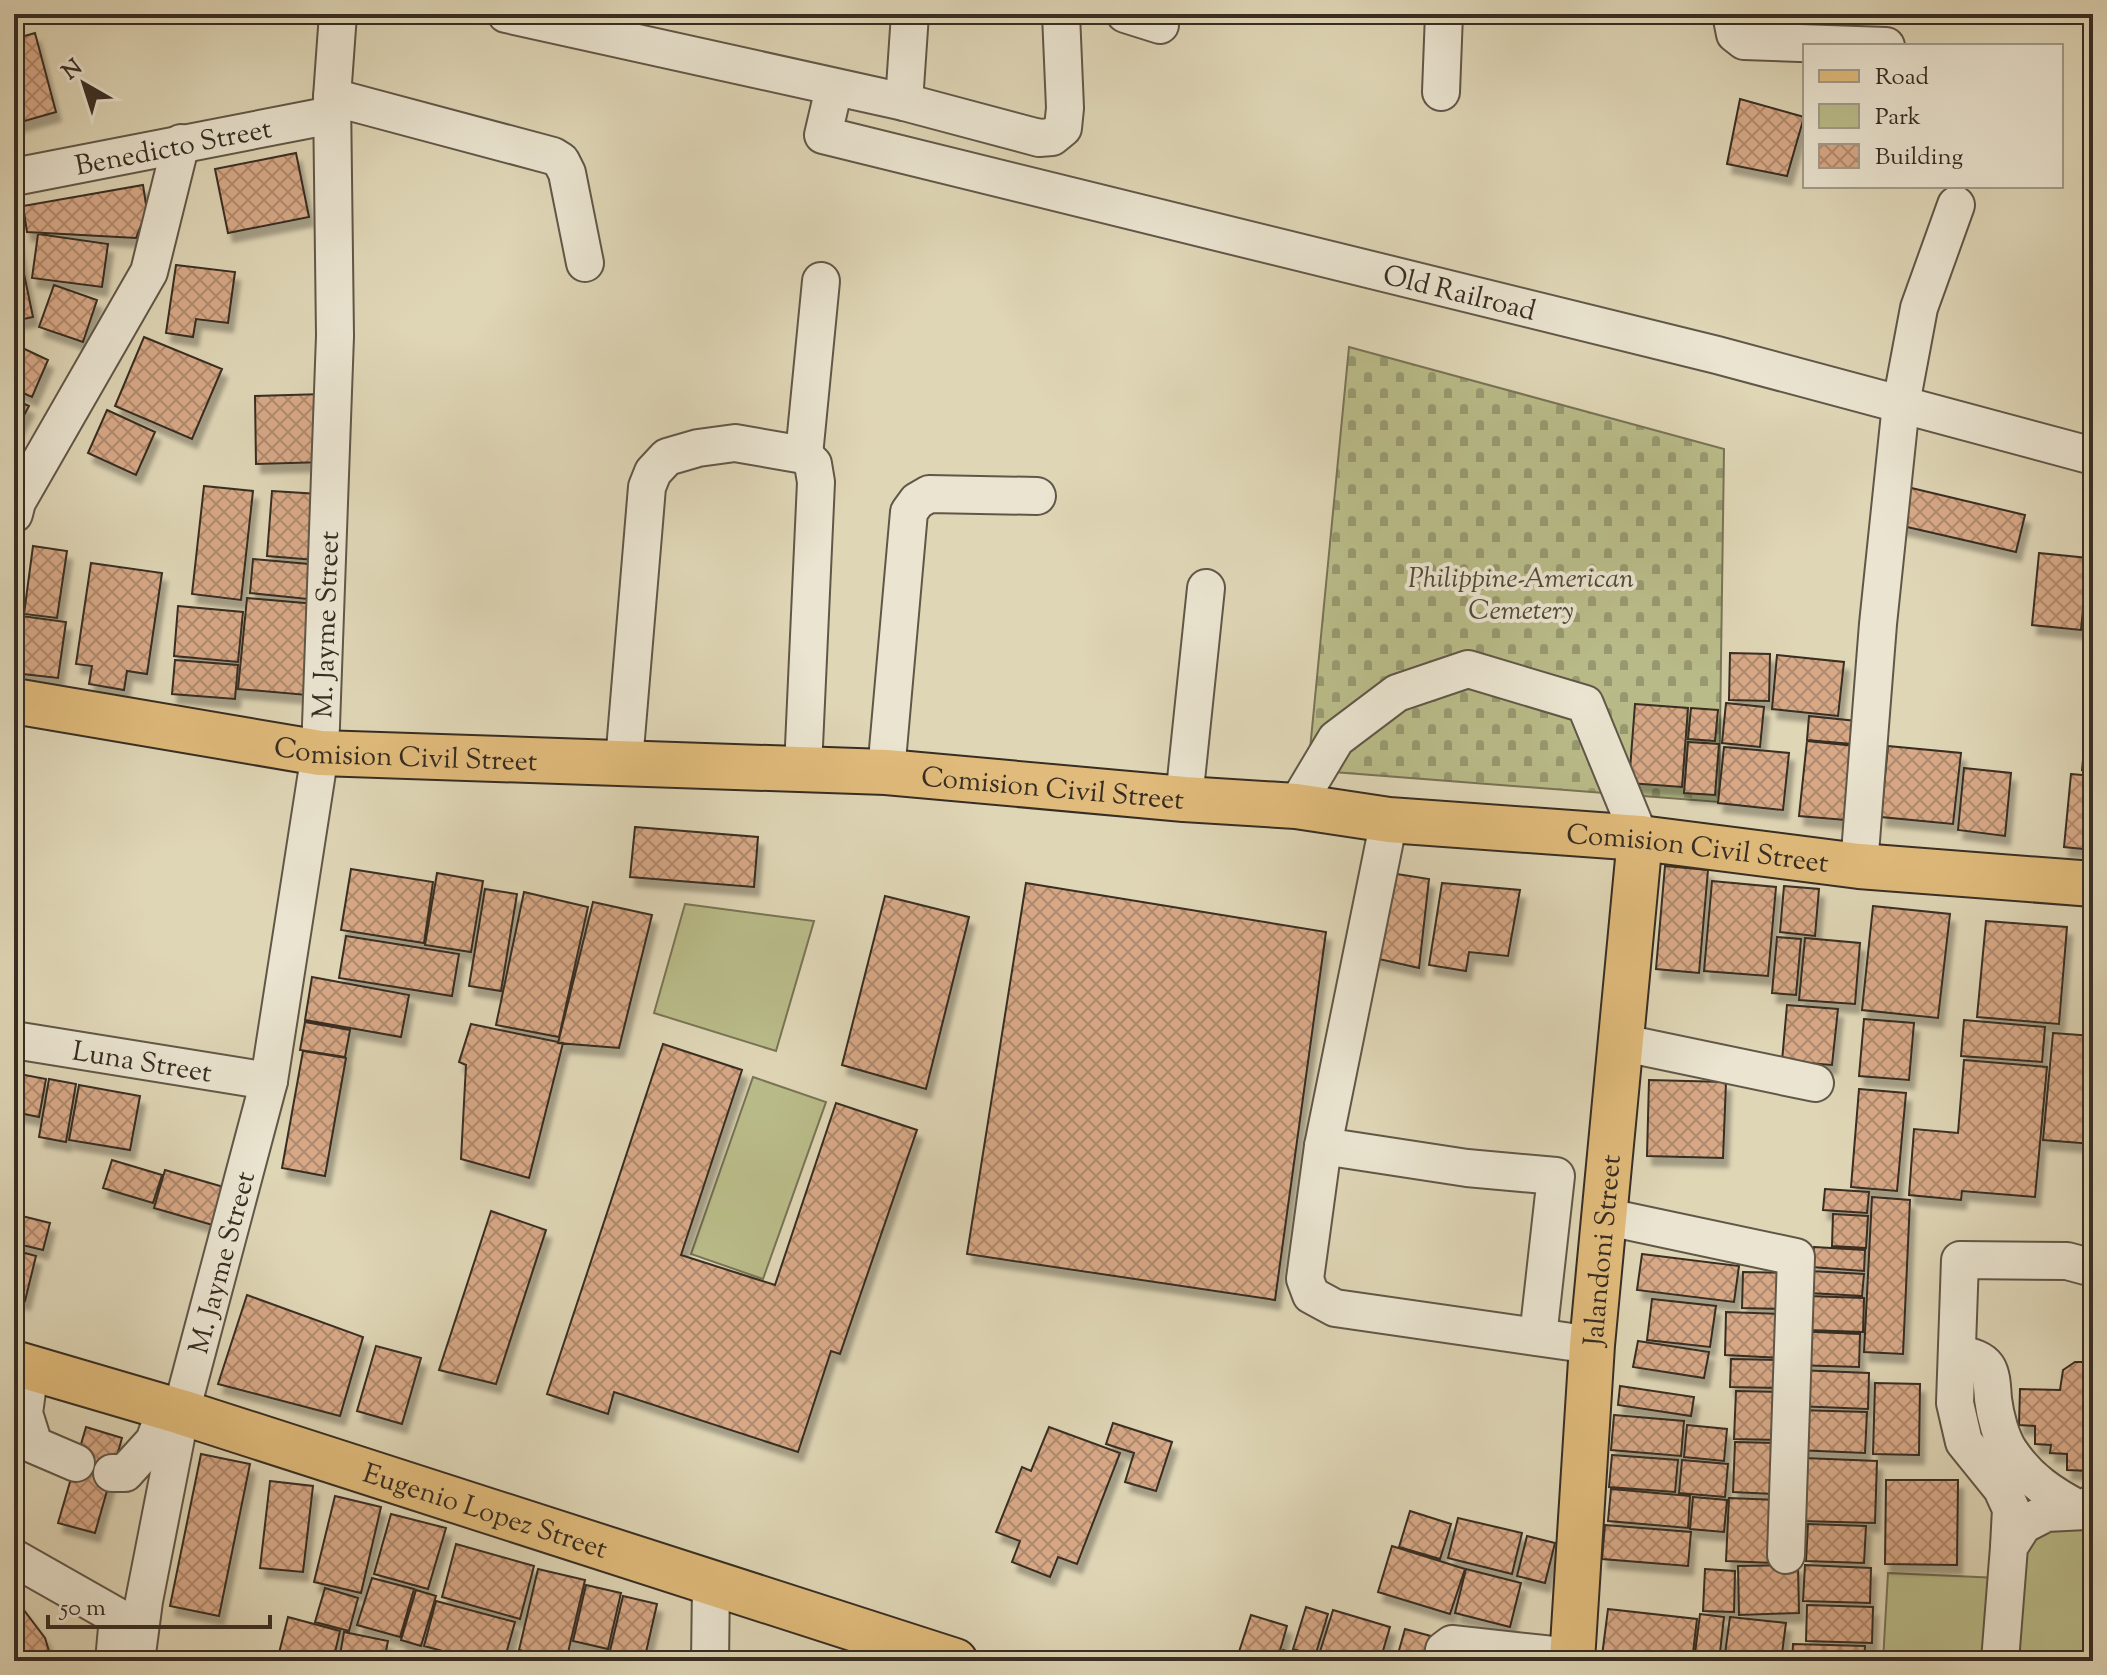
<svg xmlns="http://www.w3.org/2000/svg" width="2107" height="1675" viewBox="0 0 2107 1675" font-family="'Sorts Mill Goudy',serif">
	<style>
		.green { fill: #b9bc89; stroke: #787456; stroke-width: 2 }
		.cemetery { fill: url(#cemetery-stones); stroke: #787456; stroke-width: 2 }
		.building { fill: url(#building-cross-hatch); stroke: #372d23; stroke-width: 2; filter: url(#shadow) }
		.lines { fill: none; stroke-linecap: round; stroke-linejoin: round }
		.minor-casing { stroke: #615748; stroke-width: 40 }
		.major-casing { stroke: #372d23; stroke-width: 48 }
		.minor { stroke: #eae4d0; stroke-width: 36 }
		.major { stroke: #e0bb7b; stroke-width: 44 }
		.labels { text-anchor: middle; stroke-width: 8; stroke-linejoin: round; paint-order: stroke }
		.street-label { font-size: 28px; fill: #372d23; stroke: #eae4d0 }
		.park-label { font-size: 28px; font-style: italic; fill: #514a37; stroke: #eae4d0 }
	</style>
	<defs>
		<pattern id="cemetery-stones" width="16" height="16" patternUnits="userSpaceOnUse" patternTransform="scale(2)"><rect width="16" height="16" fill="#b9bc89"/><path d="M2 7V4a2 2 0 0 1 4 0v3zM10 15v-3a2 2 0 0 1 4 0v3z" fill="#979970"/></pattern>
		<pattern id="building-cross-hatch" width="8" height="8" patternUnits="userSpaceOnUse" patternTransform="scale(2)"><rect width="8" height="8" fill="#d8a987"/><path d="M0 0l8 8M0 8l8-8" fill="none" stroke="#b08a6e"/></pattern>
		<filter id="shadow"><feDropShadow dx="5" dy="9" stdDeviation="2" flood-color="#0004"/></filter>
	</defs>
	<rect width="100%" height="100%" fill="#dfd6b6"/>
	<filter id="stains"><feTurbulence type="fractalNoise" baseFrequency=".0025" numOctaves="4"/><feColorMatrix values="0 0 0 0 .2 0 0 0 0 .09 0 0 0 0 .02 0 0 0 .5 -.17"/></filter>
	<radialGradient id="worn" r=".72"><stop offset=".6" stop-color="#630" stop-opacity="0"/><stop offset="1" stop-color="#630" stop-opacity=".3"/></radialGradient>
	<!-- green -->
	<path class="green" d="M685,904L814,921L776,1051L654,1013Z
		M753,1077L826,1102L763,1279L691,1254Z
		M2093,1513V1661H2000L2009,1547Z
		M1888,1573L1999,1578L1993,1661H1883Z"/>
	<!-- cemetery -->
	<path class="cemetery" d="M1349,347L1724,449L1719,802L1308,770Z"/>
	<!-- building -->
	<path class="building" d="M35,33L56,112L14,124V39Z
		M1740,99L1804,117L1787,176L1727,164Z
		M296,153L309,217L228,233L215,169Z
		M143,185L147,211L136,238L27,232L23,206Z
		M14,226L33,317L14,321Z
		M38,234L108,244L102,287L32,278Z
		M176,265L235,272L228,323L196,319L193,337L166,333Z
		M54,285L97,300L83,342L39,327Z
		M144,337L222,369L192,439L115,406Z
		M14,344L48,360L32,397L14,389Z
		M324,394L325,462L256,464L255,396Z
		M14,399L29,406L14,434Z
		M107,410L155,432L136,475L88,453Z
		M204,486L253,491L241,600L192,594Z
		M1903,486L2025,515L2016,552L1894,524Z
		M272,491L319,494L315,560L267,556Z
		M33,546L67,551L57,618L24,614Z
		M2039,553L2088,558L2081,630L2032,625Z
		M253,559L320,565L317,600L250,593Z
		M91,563L162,573L147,674L127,671L124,690L89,684L92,666L76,664Z
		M247,598L316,604L307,695L238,689Z
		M178,606L243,612L238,662L174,656Z
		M14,615L66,622L58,678L14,673Z
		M1730,653L1770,654L1769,701L1729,700Z
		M1777,655L1844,662L1838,716L1772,709Z
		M175,660L238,665L235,699L172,694Z
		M2092,672H2093V771L2082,770Z
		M1726,703L1764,707L1760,747L1722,743Z
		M1635,704L1688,708L1682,787L1629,783Z
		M1691,708L1718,710L1715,741L1688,739Z
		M1809,716L1866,722L1863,745L1807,740Z
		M1807,741L1865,747L1857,821L1799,816Z
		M1688,742L1719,744L1715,795L1684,793Z
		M1888,746L1961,753L1953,824L1881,817Z
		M1724,747L1789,753L1783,810L1718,803Z
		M1964,768L2011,773L2005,836L1958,830Z
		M2071,774L2093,776V850L2064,847Z
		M635,827L758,837L754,887L630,877Z
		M1665,866L1708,870L1699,973L1656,969Z
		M351,869L433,882L424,943L341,930Z
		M1384,872L1429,879L1419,968L1370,957Z
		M437,873L483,881L471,952L425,945Z
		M1712,881L1776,887L1768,976L1704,971Z
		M1026,883L1326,932L1275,1300L967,1254Z
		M1442,883L1520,890L1508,956L1469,952L1466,971L1429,965Z
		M1784,886L1819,889L1815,936L1780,932Z
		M485,889L517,894L501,991L469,986Z
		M524,892L588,907L559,1037L496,1025Z
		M885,896L969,917L926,1089L842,1065Z
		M593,902L652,915L619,1048L558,1043Z
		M1873,906L1950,914L1938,1018L1862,1010Z
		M1986,921L2067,927L2059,1024L1977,1017Z
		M346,936L459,954L452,996L339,978Z
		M1777,937L1801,939L1796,995L1772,993Z
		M1805,938L1860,943L1855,1004L1799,1000Z
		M312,977L409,995L401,1037L305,1020Z
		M1787,1005L1838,1009L1832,1065L1782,1061Z
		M1864,1019L1914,1023L1909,1080L1859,1076Z
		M1964,1020L2045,1027L2042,1062L1961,1056Z
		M305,1022L350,1030L345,1057L300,1050Z
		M471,1024L563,1043L529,1178L461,1159L466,1065L459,1062Z
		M2053,1033L2093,1036V1144L2043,1140Z
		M663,1044L742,1070L681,1255L775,1285L836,1103L917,1130L840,1354L831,1351L798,1452L614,1392L608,1414L547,1394Z
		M303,1051L346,1058L325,1176L282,1168Z
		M1964,1060L2047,1067L2035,1197L1962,1191L1961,1200L1909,1195L1914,1129L1958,1133Z
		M14,1073L46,1079L39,1117L14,1112Z
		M49,1079L76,1084L66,1142L39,1137Z
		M1649,1080L1726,1082L1723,1158L1647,1156Z
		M79,1085L140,1096L130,1150L69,1140Z
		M1859,1089L1906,1093L1897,1191L1851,1187Z
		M112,1160L162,1175L153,1203L103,1188Z
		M165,1170L227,1188L216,1226L154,1208Z
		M1825,1189L1869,1192L1867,1213L1823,1210Z
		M1872,1197L1910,1200L1903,1354L1864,1352Z
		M491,1211L546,1230L496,1384L439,1370Z
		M14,1214L50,1223L43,1250L14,1243Z
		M1833,1214L1868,1216L1866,1248L1832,1246Z
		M1814,1247L1865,1250L1864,1271L1812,1267Z
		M14,1250L36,1256L25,1301L14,1298Z
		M1642,1254L1739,1266L1734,1302L1637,1290Z
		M1810,1271L1864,1274L1862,1296L1809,1293Z
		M1743,1272L1789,1273L1787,1309L1742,1308Z
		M247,1295L363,1337L340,1416L218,1384Z
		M1808,1296L1864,1298L1863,1332L1807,1330Z
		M1652,1299L1716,1306L1710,1347L1647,1340Z
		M1726,1312L1784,1314L1782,1358L1725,1355Z
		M1794,1331L1860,1334L1859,1367L1793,1365Z
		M1638,1341L1709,1352L1704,1378L1633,1367Z
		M376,1346L421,1358L402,1424L357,1411Z
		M1731,1359L1779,1360L1778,1388L1730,1387Z
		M2075,1362H2083L2092,1372L2093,1453H2089V1471L2067,1470V1454L2050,1453L2051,1445L2035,1444V1426L2019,1425L2020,1389L2060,1390L2063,1370Z
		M1797,1370L1869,1373L1868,1409L1796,1406Z
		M1875,1383L1920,1384L1919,1455L1873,1454Z
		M1620,1386L1694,1397L1691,1416L1618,1405Z
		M1736,1391L1782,1392L1780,1440L1734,1439Z
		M1797,1410L1867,1412L1865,1453L1795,1450Z
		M1614,1415L1684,1421L1681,1456L1611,1450Z
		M1113,1423L1172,1442L1156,1491L1125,1482L1134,1453L1106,1444Z
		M1687,1425L1727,1429L1724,1461L1684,1457Z
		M86,1427L122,1438L95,1533L58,1523Z
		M1049,1427L1120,1453L1077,1564L1058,1557L1050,1577L1012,1562L1020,1541L996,1532L1022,1467L1031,1471Z
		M1735,1442L1775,1443L1773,1494L1733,1492Z
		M201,1454L250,1464L219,1616L170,1606Z
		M1612,1455L1678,1460L1675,1492L1609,1487Z
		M1804,1458L1877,1461L1875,1523L1801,1521Z
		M1682,1460L1728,1464L1725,1497L1679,1493Z
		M1886,1480H1958L1957,1565L1885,1564Z
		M270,1481L313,1486L303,1572L260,1568Z
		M1611,1489L1690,1496L1688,1528L1608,1521Z
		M335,1496L381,1507L361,1593L314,1582Z
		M1693,1497L1727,1500L1724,1532L1690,1529Z
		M1729,1498L1777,1500L1773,1563L1726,1561Z
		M1410,1511L1451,1524L1440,1559L1399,1547Z
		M391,1514L446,1528L428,1589L374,1574Z
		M1458,1518L1522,1533L1512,1574L1448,1558Z
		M1808,1524L1866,1526L1864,1563L1806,1561Z
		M1605,1525L1691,1532L1688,1566L1602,1559Z
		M1527,1536L1555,1543L1545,1583L1517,1576Z
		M456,1544L534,1566L520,1619L442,1597Z
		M1392,1546L1465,1569L1450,1614L1378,1592Z
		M1798,1565L1799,1613L1739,1615L1738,1566Z
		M1805,1565L1871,1568L1870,1603L1803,1601Z
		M538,1569L585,1580L566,1661L519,1650Z
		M1466,1569L1521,1583L1510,1627L1455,1613Z
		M1705,1569L1735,1571L1734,1612L1703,1611Z
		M372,1578L414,1589L400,1637L357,1625Z
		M586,1585L621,1593L608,1649L573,1641Z
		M325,1588L358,1598L349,1631L315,1622Z
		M416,1590L436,1596L421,1646L401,1640Z
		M623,1596L657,1604L644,1661L609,1655Z
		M14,1597L45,1638L52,1661H14Z
		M436,1601L515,1622L504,1661H480L424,1646Z
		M1807,1605L1873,1607L1872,1643L1806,1641Z
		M1306,1607L1328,1614L1315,1656L1293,1649Z
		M1608,1609L1697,1619L1692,1661H1644L1602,1656Z
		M1333,1610L1390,1627L1380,1661H1328L1318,1658Z
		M1700,1614L1724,1617L1719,1661H1694Z
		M1251,1615L1287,1626L1277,1661H1236Z
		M288,1617L340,1631L333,1661H308L279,1653Z
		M1730,1617L1786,1623L1781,1661H1724Z
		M1405,1629L1442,1639L1436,1661H1396Z
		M344,1632L388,1641L384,1661L340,1655Z
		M1793,1644L1865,1646L1864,1661H1792Z
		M1283,1650L1319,1661H1279Z
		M427,1653L461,1661H425Z
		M270,1655L293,1661H269Z
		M736,1660H819L736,1661Z"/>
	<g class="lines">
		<!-- minor casing -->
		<g class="minor-casing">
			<g id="minor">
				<path d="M506,14L904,102L1039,138L1052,137L1063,128L1065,108L1061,14"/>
				<path d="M1125,14L1160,25"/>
				<path d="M1731,14L1735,34L1744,41L1886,46"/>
				<path id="s1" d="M834,88L823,135L1717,355L2093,456"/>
				<path d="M1441,92L1444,14"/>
				<path d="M332,97L553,156L561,161L567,173L585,263"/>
				<path d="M904,102L910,14"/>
				<path id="s2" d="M14,177L332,115"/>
				<path d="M804,455L821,281"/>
				<path d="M14,514L17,502L149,272L181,143"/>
				<path d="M624,762L647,487L653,472L667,457L698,448L735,443L804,455L813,464L816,482L803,768"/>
				<path d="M886,772L909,512L917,501L929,494L1037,496"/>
				<path d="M1184,799L1206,588"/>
				<path d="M1296,806L1336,739L1397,693L1468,669L1585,704L1640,838"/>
				<path d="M1389,820L1323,1146L1305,1279L1311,1295L1335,1308L1592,1345"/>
				<path d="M1859,866L1878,624L1901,404L1919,308L1956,205"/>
				<path id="s3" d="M14,1040L269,1081"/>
				<path d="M1619,1042L1815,1083"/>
				<path d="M1323,1146L1467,1168L1556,1176L1538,1337"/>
				<path d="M1603,1216L1796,1257L1786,1555"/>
				<path d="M1957,1354C1991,1359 1991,1369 1993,1399C1995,1415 2001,1439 2010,1452C2029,1480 2052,1495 2081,1510L2093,1503"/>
				<path d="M30,1369L24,1413L34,1445L76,1463"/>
				<path d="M112,1473H125L154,1441L166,1409"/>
				<path d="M2009,1547L2011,1509L2002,1489L1964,1442L1955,1403L1960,1260L2067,1261L2093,1268"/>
				<path d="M14,1558L118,1617L114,1661"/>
				<path id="s4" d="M136,1661L144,1601L181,1412L269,1081L320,753L335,336L332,97L338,14"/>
				<path d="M710,1661L711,1584"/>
				<path d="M1442,1661L1444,1650L1452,1644L1572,1657"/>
				<path d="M2000,1661L2009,1547L2023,1525L2046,1513L2086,1511"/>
			</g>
		</g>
		<!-- major casing -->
		<g class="major-casing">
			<g id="major">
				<path id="s5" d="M14,701L320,753L886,772L1184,799L1296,806L1389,820L1640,838L1859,866L2093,884"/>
				<path id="s6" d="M14,1363L181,1412L955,1661"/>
				<path id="s7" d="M1572,1661L1592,1345L1640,838"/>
			</g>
		</g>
		<!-- minor -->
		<use href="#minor" class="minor"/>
		<!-- major -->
		<use href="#major" class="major"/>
	</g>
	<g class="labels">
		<!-- street labels -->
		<g class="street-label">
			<text dy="10" stroke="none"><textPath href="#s2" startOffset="162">Benedicto Street</textPath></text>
			<text dy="10" stroke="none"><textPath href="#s1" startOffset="704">Old Railroad</textPath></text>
			<text dy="10" stroke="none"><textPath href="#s4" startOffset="1056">M. Jayme Street</textPath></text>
			<text dy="10" stroke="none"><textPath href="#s5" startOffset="396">Comision Civil Street</textPath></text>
			<text dy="10" stroke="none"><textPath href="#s5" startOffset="1044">Comision Civil Street</textPath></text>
			<text dy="10" stroke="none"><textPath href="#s5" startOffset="1692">Comision Civil Street</textPath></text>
			<text dy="10" stroke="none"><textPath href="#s3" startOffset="130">Luna Street</textPath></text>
			<text dy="10" stroke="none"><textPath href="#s7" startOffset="412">Jalandoni Street</textPath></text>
			<text dy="10" stroke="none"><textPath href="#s4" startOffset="408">M. Jayme Street</textPath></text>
			<text dy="10" stroke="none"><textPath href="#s6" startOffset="494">Eugenio Lopez Street</textPath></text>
		</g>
		<!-- park labels -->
		<g class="park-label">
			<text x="1521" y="587">Philippine-American<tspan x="1521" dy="32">Cemetery</tspan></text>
		</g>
	</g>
	<!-- margin -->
	<rect width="2107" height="1675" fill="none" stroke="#dfd6b6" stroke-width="48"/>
	<rect x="16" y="16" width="2075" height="1643" fill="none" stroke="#372d23" stroke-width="4"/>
	<rect x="24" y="24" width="2059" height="1627" fill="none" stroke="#372d23" stroke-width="2"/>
	<!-- legend -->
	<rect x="1803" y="44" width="260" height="144" fill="#eae4d0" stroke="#a29b8b" stroke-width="2"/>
	<rect x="1819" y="70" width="40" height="12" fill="#e0bb7b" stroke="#a29b8b" stroke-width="2"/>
	<text x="1875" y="84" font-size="24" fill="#372d23">Road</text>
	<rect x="1819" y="104" width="40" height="24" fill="#b9bc89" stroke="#a29b8b" stroke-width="2"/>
	<text x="1875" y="124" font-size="24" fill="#372d23">Park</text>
	<rect x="1819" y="144" width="40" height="24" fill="url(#building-cross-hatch)" stroke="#a29b8b" stroke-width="2"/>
	<text x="1875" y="164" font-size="24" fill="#372d23">Building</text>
	<!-- north arrow -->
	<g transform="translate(84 84) rotate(321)" stroke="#eae4d0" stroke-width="6" paint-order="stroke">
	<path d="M0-6L14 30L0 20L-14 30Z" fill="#372d23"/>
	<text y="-12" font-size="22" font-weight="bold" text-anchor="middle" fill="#372d23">N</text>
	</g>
	<!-- scale -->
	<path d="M48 1615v12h222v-12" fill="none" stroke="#372d23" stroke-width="4"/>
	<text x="60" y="1615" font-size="24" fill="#372d23" stroke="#eae4d0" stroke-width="6" paint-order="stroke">50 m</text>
	<rect width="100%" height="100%" filter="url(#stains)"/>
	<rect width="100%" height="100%" fill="url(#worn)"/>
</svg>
